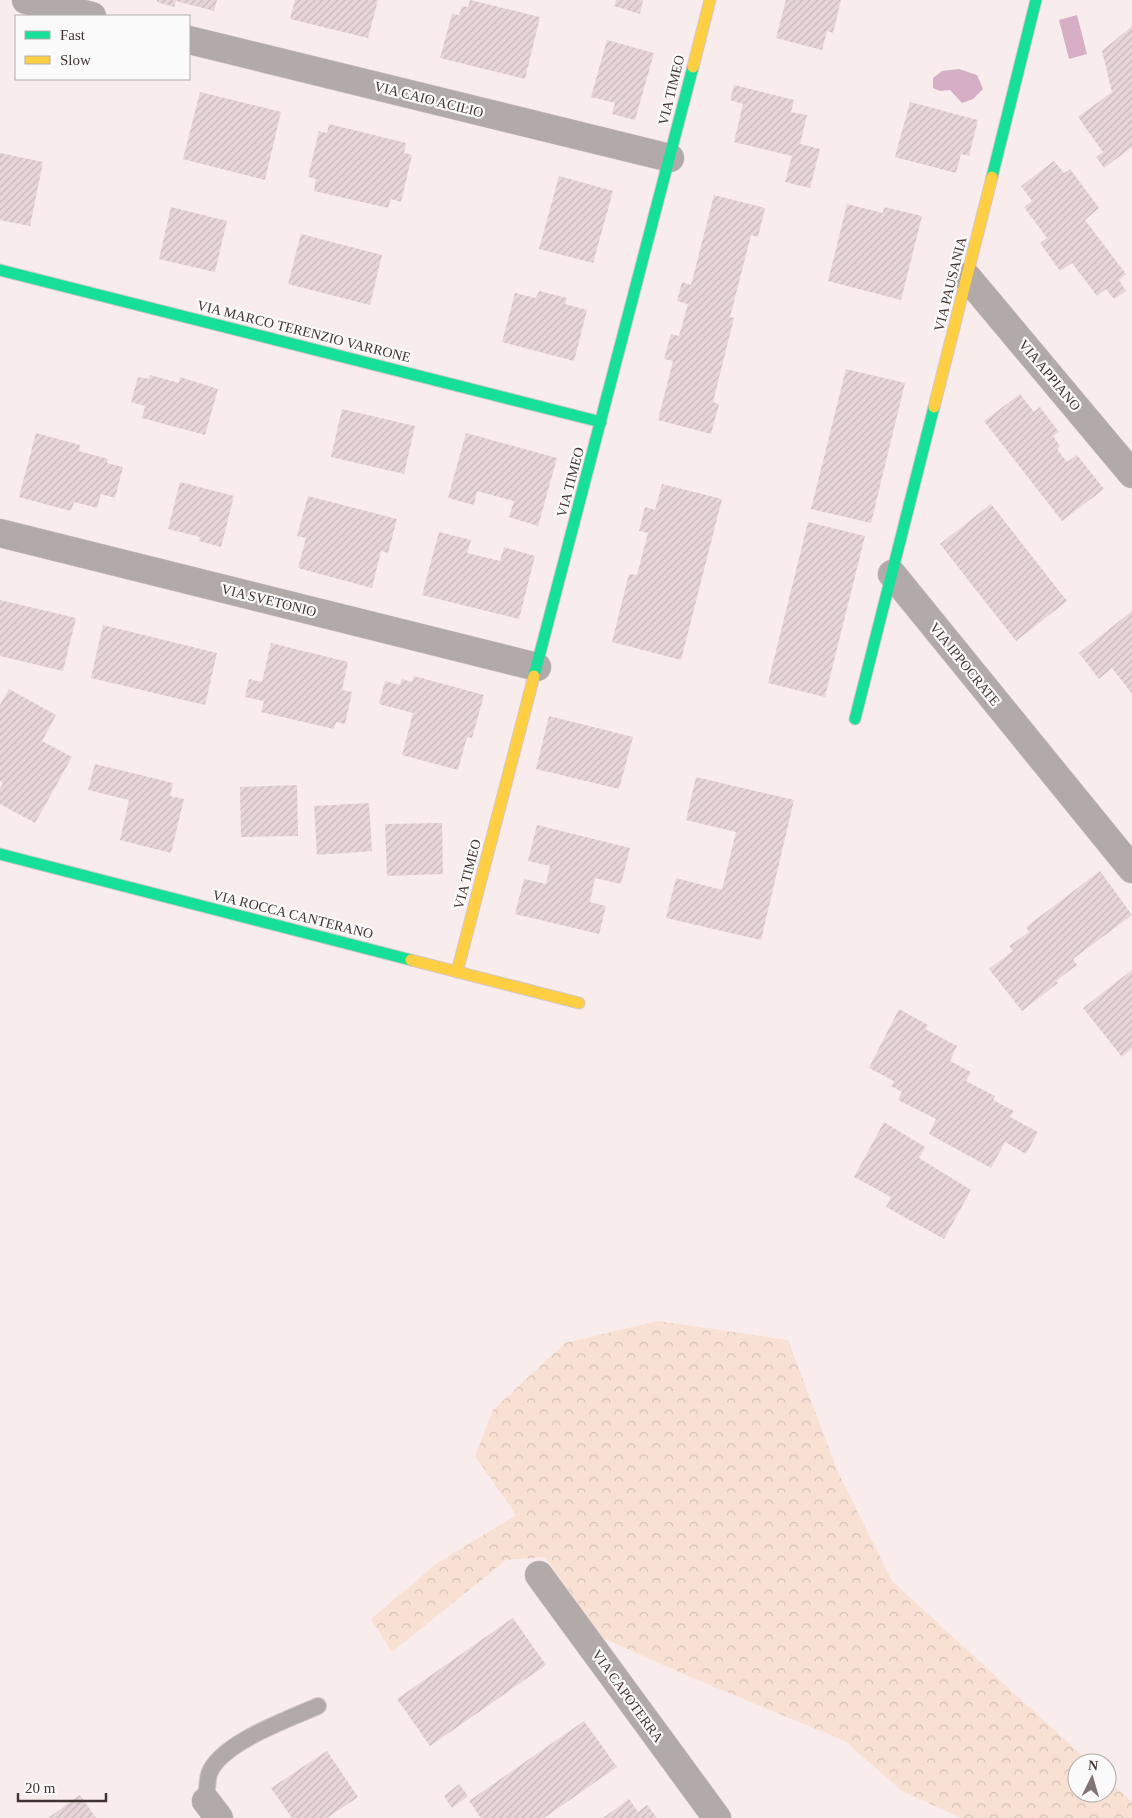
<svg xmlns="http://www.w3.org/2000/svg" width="1132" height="1818" viewBox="0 0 1132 1818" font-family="'Times New Roman',serif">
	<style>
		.forest { fill: url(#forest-crowns) }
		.water { fill: #d6aec5 }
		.building { fill: url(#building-hatch) }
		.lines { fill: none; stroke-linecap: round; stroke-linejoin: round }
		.lane-casing { stroke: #d4c8c8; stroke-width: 18 }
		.street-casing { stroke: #d4c8c8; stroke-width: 29 }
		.fast-casing { stroke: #d4c8c8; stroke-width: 13 }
		.slow-casing { stroke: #d4c8c8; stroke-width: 13 }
		.lane { stroke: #b1aaa8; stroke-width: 16 }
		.street { stroke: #b1aaa8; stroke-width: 28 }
		.fast { stroke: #16e098; stroke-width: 11 }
		.slow { stroke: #ffcf43; stroke-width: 11 }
		.labels { text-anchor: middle; stroke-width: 4.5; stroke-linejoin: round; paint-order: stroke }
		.street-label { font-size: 14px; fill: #433434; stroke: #fafafa }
	</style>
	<defs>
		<pattern id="forest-crowns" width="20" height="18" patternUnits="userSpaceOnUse" patternTransform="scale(1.25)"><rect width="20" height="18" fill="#f8e0d3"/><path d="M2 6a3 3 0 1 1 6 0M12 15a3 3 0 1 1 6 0" fill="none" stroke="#d6c1b6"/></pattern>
		<pattern id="building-hatch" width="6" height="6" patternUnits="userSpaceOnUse" patternTransform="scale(1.25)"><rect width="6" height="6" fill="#e7d5d9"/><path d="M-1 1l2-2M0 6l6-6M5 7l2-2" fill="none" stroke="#c7b7bb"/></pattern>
	</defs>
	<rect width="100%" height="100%" fill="#f9ecec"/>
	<!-- forest -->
	<path class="forest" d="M658,1321L788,1340L837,1470L892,1581L1090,1763H1077V1793H1107V1779L1132,1802V1818H961L902,1791L845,1741L688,1676L603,1638L545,1557L506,1560L392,1652L371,1619L436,1564L516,1515L475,1456L493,1410L565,1343Z"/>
	<!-- water -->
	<path class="water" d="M1077,15L1087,54L1069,59L1059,20Z
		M959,69L977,75L983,89L973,99L962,103L950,90L940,91L933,88V78L942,71Z"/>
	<!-- building -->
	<path class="building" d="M157,0H217L214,11L176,1L174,7L157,2Z
		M295,0H378L368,38L290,19Z
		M470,0L540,17L525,79L440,58L452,14L459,15L462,6L468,7Z
		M616,0H643L640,14L614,6Z
		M786,0H841L833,33L827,31L822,50L776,38Z
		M1132,26V147L1104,168L1096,157L1103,152L1078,117L1112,92L1102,51Z
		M607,40L654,53L635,120L612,114L615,103L591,97Z
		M734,85L794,100L791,112L807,115L800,144L820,149L810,188L785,182L792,156L734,142L743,104L730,100Z
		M200,92L281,112L265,180L183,159Z
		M910,102L978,120L969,156L961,154L956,173L895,157Z
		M329,124L406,143L404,153L412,155L401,202L391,199L388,208L314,191L316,179L308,177L319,131L327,133Z
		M0,153L43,162L30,226L0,220Z
		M1054,161L1064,173L1070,169L1099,208L1085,220L1126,274L1119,280L1126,291L1114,299L1106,289L1097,296L1072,263L1060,271L1040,243L1047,238L1024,207L1032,201L1021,186Z
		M559,176L613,191L593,263L539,249Z
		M714,195L765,208L758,237L751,235L730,317L734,318L713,402L719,404L711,434L658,420L673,361L664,359L671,334L679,336L688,304L677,301L682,282L691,285Z
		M847,204L883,213L884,207L922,216L901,300L828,281Z
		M171,207L227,221L215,272L159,259Z
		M301,234L382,255L370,305L288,284Z
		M539,291L567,298L565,304L587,310L574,361L502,342L515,293L536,298Z
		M846,369L905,383L871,523L811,509Z
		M150,375L179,383L180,377L218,389L205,435L142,418L145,406L131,402L138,377L149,379Z
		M1020,394L1034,412L1040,407L1059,432L1053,436L1060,446L1057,449L1067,462L1077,455L1104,489L1062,521L984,421Z
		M342,409L415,426L404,474L331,457Z
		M36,433L80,445L79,451L108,459L107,463L123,467L115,498L101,494L97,508L74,502L71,511L19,497Z
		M466,433L557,458L538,526L509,517L514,501L477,491L474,505L448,498Z
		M180,482L234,496L221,547L199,541L200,537L168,529Z
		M662,484L722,499L681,660L612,642L629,574L637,575L648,533L639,531L645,507L655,510Z
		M308,496L397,519L388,553L381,551L372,588L298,568L306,538L297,536Z
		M991,504L1067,601L1016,641L940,544Z
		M808,522L865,536L825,697L768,683Z
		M439,532L471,540L467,553L500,561L504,547L535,556L519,619L422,595Z
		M0,600L76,618L63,671L0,656Z
		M1132,611V694L1112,668L1099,679L1079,653Z
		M103,625L217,653L205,705L91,678Z
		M271,643L348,662L342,690L352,692L345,724L336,722L334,729L261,712L264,701L245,697L249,679L262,682Z
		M414,676L484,695L472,738L467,737L458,770L402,755L413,713L379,704L385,681L400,685L402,679L412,682Z
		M9,689L56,715L42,741L72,757L35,823L0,804V789L3,783L0,781V705Z
		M549,716L633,737L619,789L536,769Z
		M95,764L173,783L170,796L184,799L171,853L120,840L129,800L88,790Z
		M696,777L794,800L761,940L666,918L676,878L722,890L736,832L686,820Z
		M297,785L298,836L241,837L240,787Z
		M369,803L372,851L317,855L314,806Z
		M442,823L443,874L387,876L385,824Z
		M537,825L630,848L621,884L595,878L590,902L606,906L599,934L515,914L524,879L546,884L550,866L528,861Z
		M1100,871L1132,915L1073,959L1077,965L1056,981L1058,983L1022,1011L989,969L1013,951L1009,946L1029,932L1026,927Z
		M1132,970V1048L1122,1057L1083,1008Z
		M899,1009L928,1025L925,1029L957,1046L950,1061L971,1072L966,1081L995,1096L993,1100L1014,1111L1010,1117L1038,1132L1026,1154L1005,1142L991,1168L929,1134L936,1119L898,1100L902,1092L891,1086L894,1081L869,1068Z
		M884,1122L925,1147L919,1158L971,1190L944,1239L886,1207L891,1197L854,1177Z
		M513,1618L546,1665L430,1746L397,1699Z
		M584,1721L617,1767L544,1818H481L469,1801Z
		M327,1751L358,1797L327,1818H292L271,1788Z
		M459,1784L468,1796L452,1808L444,1796Z
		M80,1795L96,1818H48Z
		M629,1799L638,1812L647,1805L657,1818H603Z"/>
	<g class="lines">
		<!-- lane casing -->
		<g class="lane-casing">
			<path id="lane" d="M206,1801C207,1792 207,1782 209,1774C220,1743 289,1719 318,1706"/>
		</g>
		<!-- street casing -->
		<g class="street-casing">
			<path id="street" d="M26,0L92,16
				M189,40L670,158
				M967,277L1132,474
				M0,533L537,667
				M892,574L1132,869
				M539,1575L717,1818
				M206,1801L219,1818"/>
		</g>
		<!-- fast casing -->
		<g class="fast-casing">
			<path id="fast" d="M992,177L1036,0
				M0,270L601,422
				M534,676L693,67
				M855,719L934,407
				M0,854L411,960"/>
		</g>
		<!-- slow casing -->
		<g class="slow-casing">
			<path id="slow" d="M693,67L710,0
				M934,407L992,177
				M411,960L579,1003
				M457,972L534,676"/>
		</g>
		<!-- lane -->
		<use href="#lane" class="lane"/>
		<!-- street -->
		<use href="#street" class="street"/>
		<!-- fast -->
		<use href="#fast" class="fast"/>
		<!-- slow -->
		<use href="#slow" class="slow"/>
	</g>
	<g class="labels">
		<!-- street labels -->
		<g class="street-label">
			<text transform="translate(671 90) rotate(-76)" y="5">VIA TIMEO</text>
			<text transform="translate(429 99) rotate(14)" y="5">VIA CAIO ACILIO</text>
			<text transform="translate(950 284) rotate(-76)" y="5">VIA PAUSANIA</text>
			<text transform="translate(304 331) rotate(14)" y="5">VIA MARCO TERENZIO VARRONE</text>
			<text transform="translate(1050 375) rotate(50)" y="5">VIA APPIANO</text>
			<text transform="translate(570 482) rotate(-75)" y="5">VIA TIMEO</text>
			<text transform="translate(269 600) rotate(14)" y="5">VIA SVETONIO</text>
			<text transform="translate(965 664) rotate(51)" y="5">VIA IPPOCRATE</text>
			<text transform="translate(467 874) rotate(-75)" y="5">VIA TIMEO</text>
			<text transform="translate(293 914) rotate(14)" y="5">VIA ROCCA CANTERANO</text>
			<text transform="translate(628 1696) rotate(54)" y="5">VIA CAPOTERRA</text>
		</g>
	</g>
	<!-- legend -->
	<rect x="15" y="15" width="175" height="65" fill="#fafafa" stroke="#b1abab"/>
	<rect x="25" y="31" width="25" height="8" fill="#16e098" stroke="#b1abab"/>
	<text x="60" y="40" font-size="15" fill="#433434">Fast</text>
	<rect x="25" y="56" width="25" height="8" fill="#ffcf43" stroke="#b1abab"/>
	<text x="60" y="65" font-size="15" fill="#433434">Slow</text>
	<!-- north arrow -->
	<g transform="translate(1092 1778) rotate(5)"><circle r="24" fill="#fafafa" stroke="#b1abab"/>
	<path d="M0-4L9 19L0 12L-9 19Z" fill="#837474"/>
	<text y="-8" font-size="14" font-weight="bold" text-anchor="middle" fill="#433434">N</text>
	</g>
	<!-- scale -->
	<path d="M18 1793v8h88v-8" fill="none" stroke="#433434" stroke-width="2.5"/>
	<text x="25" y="1793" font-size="15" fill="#433434" stroke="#fafafa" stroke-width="4" paint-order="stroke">20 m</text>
</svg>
